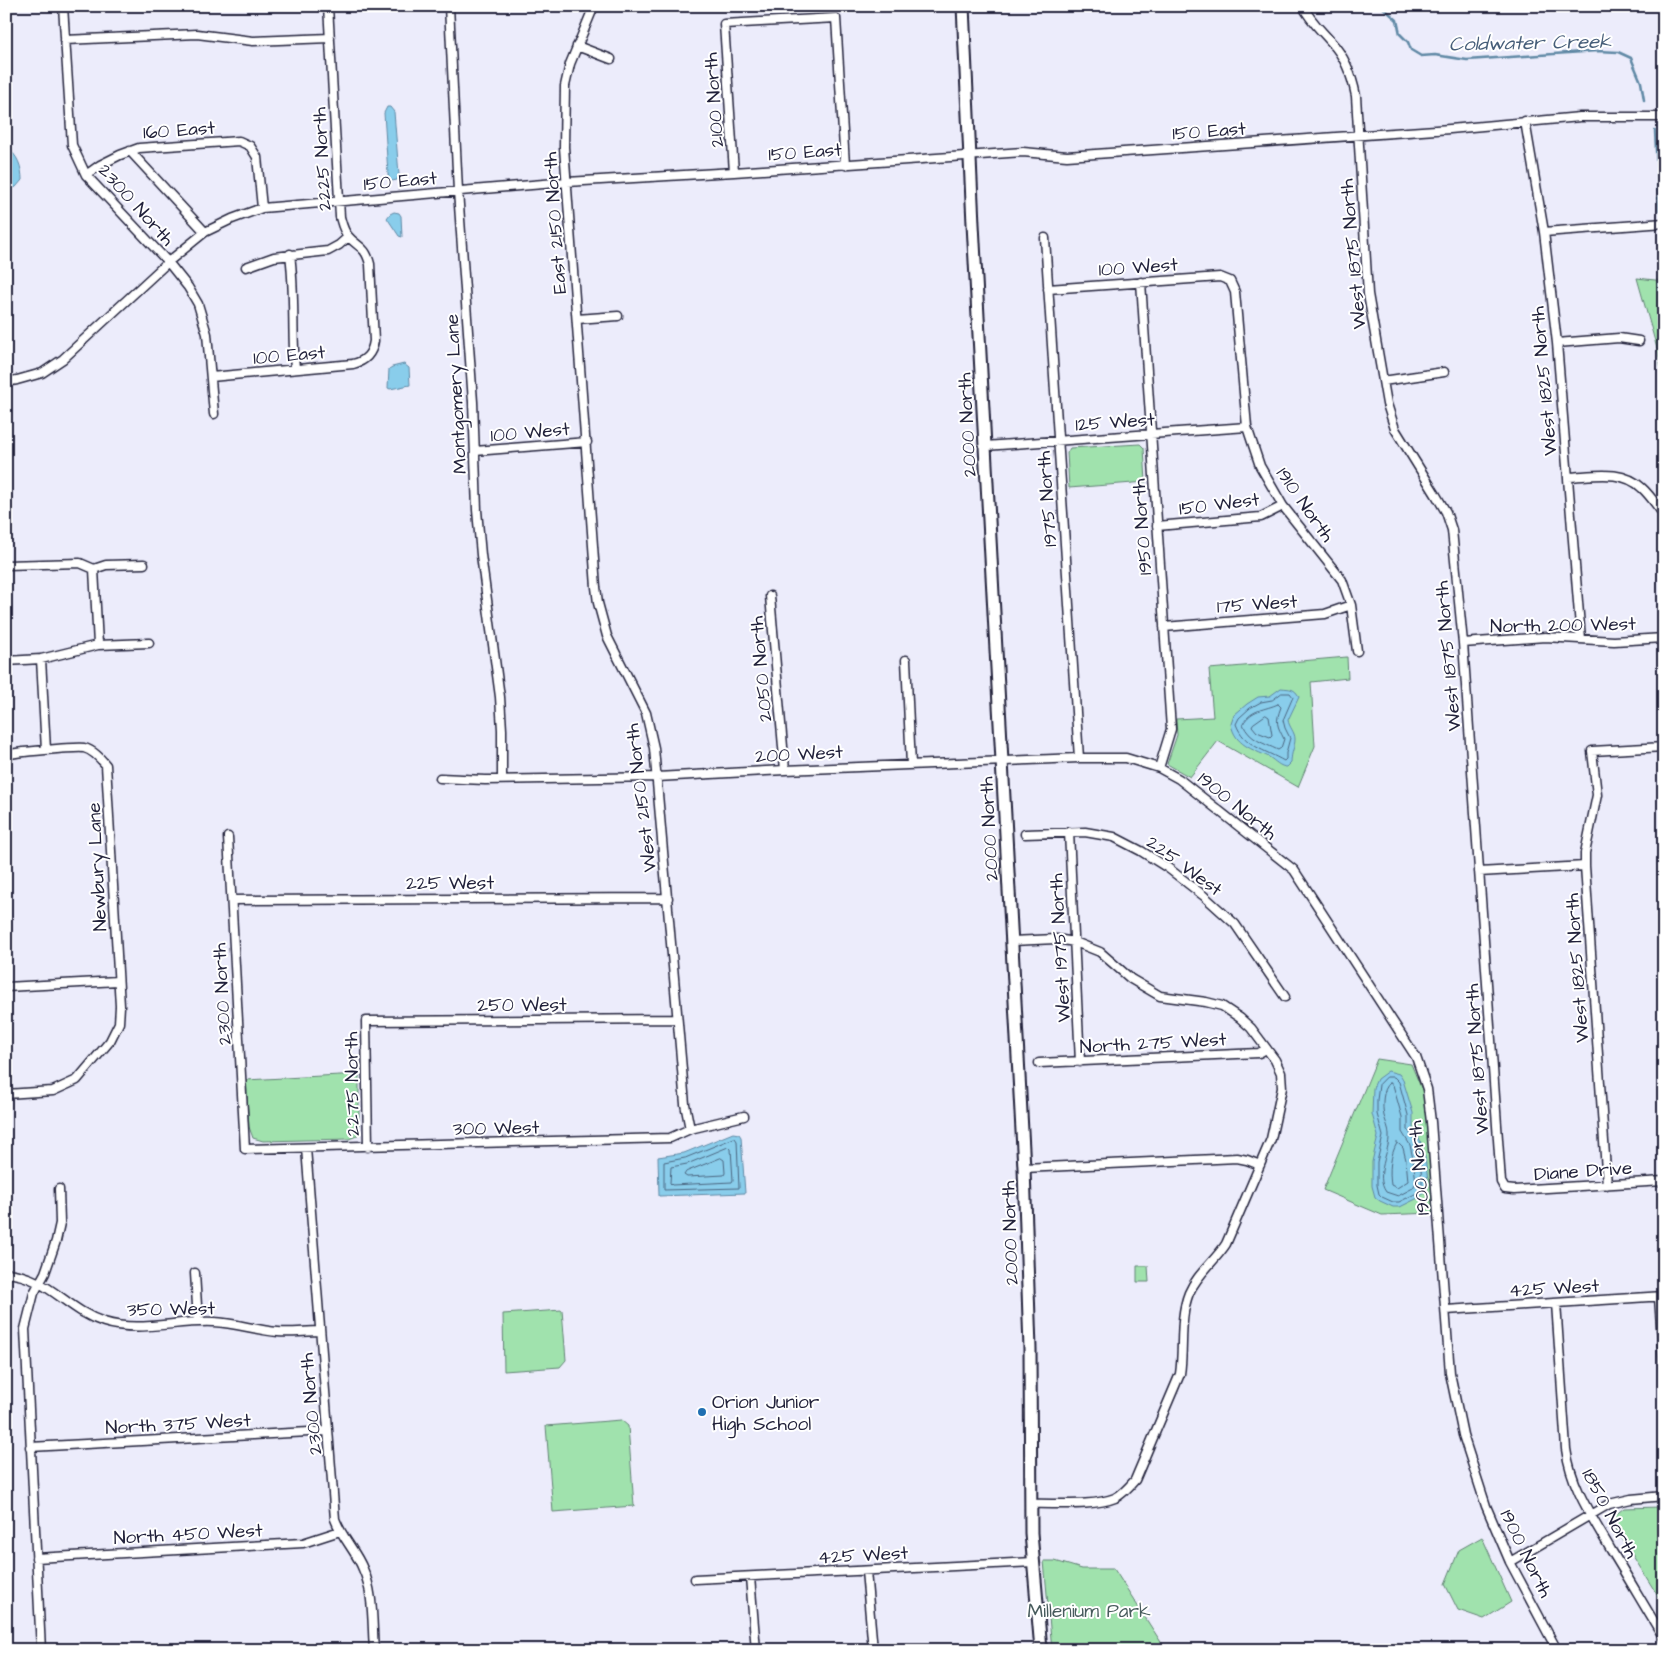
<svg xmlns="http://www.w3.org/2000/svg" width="1670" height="1656" viewBox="0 0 1670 1656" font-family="'Architects Daughter',sans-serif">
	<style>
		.green { fill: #a0e2ad; stroke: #618274 }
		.water { fill: #89cdeb; stroke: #6089a5 }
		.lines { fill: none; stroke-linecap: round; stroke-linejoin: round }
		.shore { stroke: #4b6681; stroke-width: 1 }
		.stream { stroke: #6089a5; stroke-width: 2.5 }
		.street-casing { stroke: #22223b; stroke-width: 11 }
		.secondary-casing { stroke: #22223b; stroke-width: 15 }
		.street { stroke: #fff; stroke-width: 8 }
		.secondary { stroke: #fff; stroke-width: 11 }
		.poi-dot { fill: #1f6fb2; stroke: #fff; stroke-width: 2 }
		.labels { text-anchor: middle; stroke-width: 4; stroke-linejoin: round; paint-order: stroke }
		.street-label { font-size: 19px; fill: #22223b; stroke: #fff }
		.poi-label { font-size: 19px; fill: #22223b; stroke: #fff; text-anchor: start }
		.park-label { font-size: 19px; fill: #485c5d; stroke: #fff }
		.water-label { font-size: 20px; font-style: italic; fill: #465e79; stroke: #fff }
	</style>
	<rect width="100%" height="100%" fill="#ececfb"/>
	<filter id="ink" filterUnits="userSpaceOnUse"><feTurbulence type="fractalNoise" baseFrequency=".02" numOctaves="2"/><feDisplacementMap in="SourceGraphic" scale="10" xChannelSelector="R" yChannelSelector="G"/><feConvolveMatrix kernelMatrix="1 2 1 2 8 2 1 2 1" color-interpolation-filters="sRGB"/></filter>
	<g filter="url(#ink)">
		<!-- green -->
		<path class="green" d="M1637,278L1664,281V390L1658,352Z
			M1140,444L1144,448L1146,482L1069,488L1067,453L1070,448Z
			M1347,657L1348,678L1311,682L1315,746L1298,787L1218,741L1190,777L1167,764L1177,735L1176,719L1213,717L1209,669Z
			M1377,1059L1411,1064L1423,1092L1428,1125L1433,1213L1382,1215L1323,1190Z
			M359,1074V1127L357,1136L349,1139L263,1141L253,1138L249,1127L246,1080Z
			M1137,1266H1148L1149,1282H1137Z
			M562,1310L566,1360L560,1367L504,1371L503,1314Z
			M621,1420L628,1426L634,1506L553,1512L546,1426Z
			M1660,1507L1664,1551V1597L1661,1601L1610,1519L1624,1508Z
			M1482,1537L1511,1602L1484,1619L1458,1610L1445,1584L1459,1550Z
			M1044,1561H1055L1082,1569H1114L1166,1650H1052Z"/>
		<!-- water -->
		<path class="water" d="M387,107H390L394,112L399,175L397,180L392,181L389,179L388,174L384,113Z
			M6,148C18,154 22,168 22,180L16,187L6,191Z
			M394,212L399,213L401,216L402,237L399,236L387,218L390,214Z
			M404,364L409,368L410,385L390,389L388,388L389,369L392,367Z
			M1281,688C1290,689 1295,688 1299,697L1288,720C1289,727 1295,732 1295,739C1295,747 1291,752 1291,763L1287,767C1280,767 1275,761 1269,757C1252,749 1235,745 1231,724L1234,715L1247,704L1258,697L1270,696Z
			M1388,1071L1399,1074L1403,1080L1413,1113V1129L1420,1140L1425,1157L1428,1180L1427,1188L1420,1197L1400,1207H1393L1380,1201L1375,1197L1372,1186V1162L1378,1136L1372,1114L1373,1088L1377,1079Z
			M733,1133L739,1134L741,1137L745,1193L659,1196L658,1157L684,1153Z"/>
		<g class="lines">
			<!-- shore -->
			<path class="shore" d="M1282,693H1290L1293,697L1283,720L1285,728L1290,738L1286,753V759L1284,761C1265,750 1244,746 1236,724L1239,718L1250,708L1261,702L1272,700Z
				M1278,704L1281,707C1275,723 1277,725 1284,739L1281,748L1278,750C1264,743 1249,740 1243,724C1251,709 1265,710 1278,704Z
				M1266,715L1269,717L1272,735L1270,737L1257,732L1252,726L1253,724Z
				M1387,1077H1394L1399,1082L1408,1115V1130L1416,1142L1420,1158L1422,1181V1187L1417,1193L1399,1202H1393L1382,1197L1379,1194L1377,1185V1162L1383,1136L1377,1114V1100L1379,1085Z
				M1390,1083L1393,1085L1402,1117V1132L1410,1145L1413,1159L1416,1182L1413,1188L1398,1196L1386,1192C1374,1175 1390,1152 1389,1135C1389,1128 1386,1123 1384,1116C1382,1106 1382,1089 1390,1083Z
				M735,1138L737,1141L739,1188L664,1190V1162L685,1158Z
				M1397,1143L1399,1144L1403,1148L1406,1160L1408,1181L1397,1188L1391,1185C1389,1171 1390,1155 1397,1143Z
				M729,1147L731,1149L733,1180L732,1182L672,1185L670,1183L671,1167L687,1164Z
				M721,1158L724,1160L725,1173L724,1175L687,1177L684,1175L686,1172Z"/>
			<!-- stream -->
			<path class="stream" d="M1381,6L1397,20L1400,34L1408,42L1411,50L1421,56L1435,55L1467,60L1597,51L1618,52L1631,58L1641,82L1644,100
				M1655,131L1659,210
				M1662,238L1664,248
				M1664,276L1658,283L1660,295L1664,305"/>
			<!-- street casing -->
			<g class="street-casing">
				<path id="street" d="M63,6L72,145L86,175L168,262L188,287L198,304L207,334L214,414
					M449,6L458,191L473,402L477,510L481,555L500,697L502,730V779
					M594,6L570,64L565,86L564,147L596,587L598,603L607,636L646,713L654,748L685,1104L690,1129
					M1303,6C1310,21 1322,31 1332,43C1346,58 1352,76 1356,96L1368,294L1387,404L1395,429L1436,495L1446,512L1452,530L1463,643L1501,1182L1505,1189L1514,1190L1664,1181
					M65,40L197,34L253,41L330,38
					M577,46L611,59
					M1525,121L1544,232L1557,343L1581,639
					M130,151L205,232
					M734,172L724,24L836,18L845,165
					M86,175L100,165L120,155L139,148L239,141L250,146L257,157L262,208
					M1544,232L1664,223
					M1045,238L1079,758
					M290,254C295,293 292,331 295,369
					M246,267L274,257L328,251L339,245L348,237
					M1141,282L1171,729L1159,768
					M1048,289L1220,277L1230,281L1235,292L1247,427L1260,466L1283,506L1342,580L1351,605L1357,651
					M577,319L618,316
					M1557,343L1619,338L1639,341
					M211,377L353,364C366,361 372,354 374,341L370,264C365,245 358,248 348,236C343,230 342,224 340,217L328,6
					M1383,381L1444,372
					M6,382L17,380L42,373L63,359L168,262L205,232L232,219L262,208L567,182L734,172L1023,152L1067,156L1450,129L1580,117H1664
					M985,446L1247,427
					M475,451L587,442
					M1568,477C1594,476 1622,469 1642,488C1650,495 1657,506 1664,515
					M1157,526L1261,517L1283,506
					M6,565L80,563L94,569L106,565L144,564
					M94,569L98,645
					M770,596L785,770
					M1164,627L1325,614L1351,605
					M1463,643L1545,637L1614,641L1664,638
					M41,659L46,750
					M906,660L911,765
					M6,661L41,659L98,645L149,643
					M6,755C14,752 76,747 84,748C93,750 100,758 106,765L120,1006L119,1023L110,1041L77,1080L53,1091L6,1094
					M440,778L485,780L657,777L785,770L1079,758H1126L1159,768L1179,779L1294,870L1416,1057L1427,1089L1431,1122L1450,1373L1463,1435L1486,1506L1510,1562L1557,1650
					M1069,832L1080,1062
					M1025,834L1085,832L1114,837L1141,851L1168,868L1204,896L1235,924L1285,997
					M228,837L245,1149L670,1138L690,1129L744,1116
					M1479,872L1585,866
					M232,900L668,898
					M1012,941L1056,939L1075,942L1100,952L1131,979L1160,996L1206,1002L1222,1006L1240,1018L1251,1028L1275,1060L1281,1073L1282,1088L1271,1139L1226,1244C1215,1261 1197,1274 1189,1293C1179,1318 1184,1348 1180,1374L1135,1480C1129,1487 1123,1494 1115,1498C1093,1507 1053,1503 1030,1504
					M6,987L118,981
					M1039,1063L1259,1053L1266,1049
					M368,1147L366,1021L677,1019
					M306,1148L335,1519C342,1538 356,1551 363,1569C374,1593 372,1624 374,1650
					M1024,1168L1237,1158L1247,1160L1260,1165
					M1607,1185L1585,866V853L1597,795L1592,751L1664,747
					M6,1273C48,1276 66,1310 104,1322C139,1333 177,1320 214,1322C235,1323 256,1330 278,1332C292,1333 306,1331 320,1331
					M195,1273L198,1322
					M1659,1297L1664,1370
					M1556,1303L1566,1449C1571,1487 1592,1517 1611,1550C1629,1579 1646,1609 1664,1638
					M1446,1310L1664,1296
					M30,1447L328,1431
					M36,1558L303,1543L340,1531
					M1510,1562L1609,1504L1631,1499L1664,1496
					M866,1571L873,1650
					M750,1577L756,1650
					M695,1579L1033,1562
					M41,1650L25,1329L34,1293L45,1273L56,1241L60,1223L59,1189"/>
			</g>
			<!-- secondary casing -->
			<g class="secondary-casing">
				<path id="secondary" d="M963,6L973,224L1024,1168L1030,1349L1031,1533L1041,1650"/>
			</g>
			<!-- street -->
			<use href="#street" class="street"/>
			<!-- secondary -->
			<use href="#secondary" class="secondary"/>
		</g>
	</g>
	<!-- markers -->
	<circle class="poi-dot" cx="702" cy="1412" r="5"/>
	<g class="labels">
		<!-- street labels -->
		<g class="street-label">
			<text transform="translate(713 100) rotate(-94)" y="7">2100 North</text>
			<text transform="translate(179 129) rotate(-4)" y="7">160 East</text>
			<text transform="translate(1209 130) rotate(-4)" y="7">150 East</text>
			<text transform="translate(805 151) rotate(-4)" y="7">150 East</text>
			<text transform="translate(321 159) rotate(-93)" y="7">2225 North</text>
			<text transform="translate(400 180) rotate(-5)" y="7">150 East</text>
			<text transform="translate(137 204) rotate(48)" y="7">2300 North</text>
			<text transform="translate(554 223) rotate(-94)" y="7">East 2150 North</text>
			<text transform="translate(1352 254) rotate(-95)" y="7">West 1875 North</text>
			<text transform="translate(1138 266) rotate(-4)" y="7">100 West</text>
			<text transform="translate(289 354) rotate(-5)" y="7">100 East</text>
			<text transform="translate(1543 381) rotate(-95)" y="7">West 1825 North</text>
			<text transform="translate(455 394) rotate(-93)" y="7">Montgomery Lane</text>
			<text transform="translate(1115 421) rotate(-4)" y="7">125 West</text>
			<text transform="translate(966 425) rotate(-93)" y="7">2000 North</text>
			<text transform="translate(530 431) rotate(-5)" y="7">100 West</text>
			<text transform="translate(1046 499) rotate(-94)" y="7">1975 North</text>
			<text transform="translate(1219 503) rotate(-7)" y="7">150 West</text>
			<text transform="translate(1306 504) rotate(55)" y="7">1910 North</text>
			<text transform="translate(1141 527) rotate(-94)" y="7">1950 North</text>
			<text transform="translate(1257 603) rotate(-4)" y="7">175 West</text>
			<text transform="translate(1563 624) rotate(-1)" y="7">North 200 West</text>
			<text transform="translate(1447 656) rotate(-95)" y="7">West 1875 North</text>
			<text transform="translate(760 669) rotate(-95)" y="7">2050 North</text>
			<text transform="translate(799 753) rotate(-3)" y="7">200 West</text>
			<text transform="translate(640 798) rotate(-97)" y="7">West 2150 North</text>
			<text transform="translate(1238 805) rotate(39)" y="7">1900 North</text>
			<text transform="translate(988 829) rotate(-93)" y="7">2000 North</text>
			<text transform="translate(1185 865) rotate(36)" y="7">225 West</text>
			<text transform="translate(96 867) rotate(-93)" y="7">Newbury Lane</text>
			<text x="450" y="889">225 West</text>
			<text transform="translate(1059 948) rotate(-93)" y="7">West 1975 North</text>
			<text transform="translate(1576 968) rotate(-94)" y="7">West 1825 North</text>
			<text transform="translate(221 994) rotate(-93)" y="7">2300 North</text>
			<text x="522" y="1011">250 West</text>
			<text transform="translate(1153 1042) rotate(-3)" y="7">North 275 West</text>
			<text transform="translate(1476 1059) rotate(-94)" y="7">West 1875 North</text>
			<text transform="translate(351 1084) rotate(-91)" y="7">2275 North</text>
			<text transform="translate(496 1127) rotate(-1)" y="7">300 West</text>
			<text transform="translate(1418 1168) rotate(-95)" y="7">1900 North</text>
			<text transform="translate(1583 1170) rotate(-4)" y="7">Diane Drive</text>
			<text transform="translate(1009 1233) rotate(-92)" y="7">2000 North</text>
			<text transform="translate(1554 1287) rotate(-3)" y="7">425 West</text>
			<text transform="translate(171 1308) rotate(-1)" y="7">350 West</text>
			<text transform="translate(310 1404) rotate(-95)" y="7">2300 North</text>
			<text transform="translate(178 1423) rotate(-3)" y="7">North 375 West</text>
			<text transform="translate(1611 1513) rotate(62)" y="7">1850 North</text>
			<text transform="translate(188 1533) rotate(-3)" y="7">North 450 West</text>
			<text transform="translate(1527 1553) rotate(64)" y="7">1900 North</text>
			<text transform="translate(863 1554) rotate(-3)" y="7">425 West</text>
		</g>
		<!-- poi labels -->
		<g class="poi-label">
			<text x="712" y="1408">Orion Junior<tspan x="712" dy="22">High School</tspan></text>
		</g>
		<!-- park labels -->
		<g class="park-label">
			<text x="1089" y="1617">Millenium Park</text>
		</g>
		<!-- water labels -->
		<g class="water-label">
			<text transform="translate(1530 42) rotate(-1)" y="7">Coldwater Creek</text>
		</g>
	</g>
	<!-- margin -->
	<rect width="1670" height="1656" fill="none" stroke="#fff" stroke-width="25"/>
	<rect x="12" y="12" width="1645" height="1631" fill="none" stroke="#22223b" stroke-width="2" filter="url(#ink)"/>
</svg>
